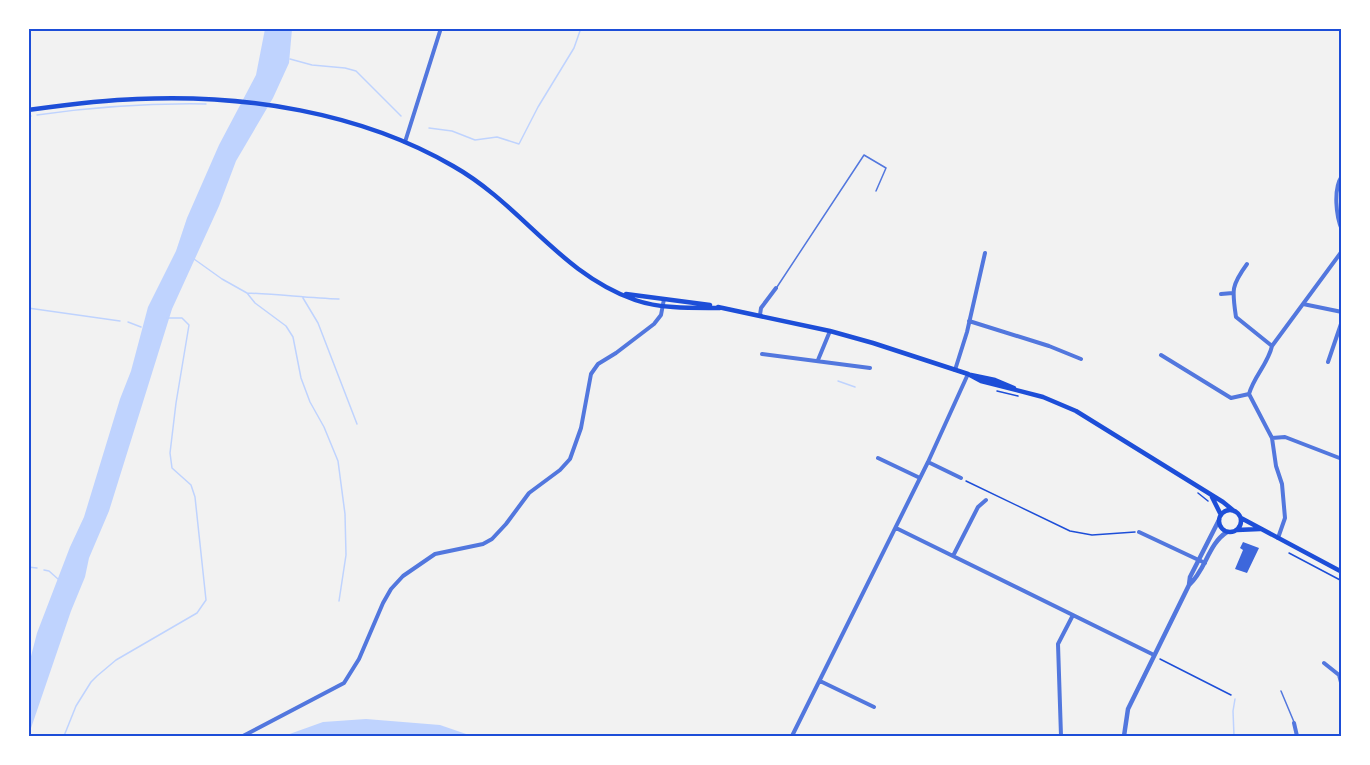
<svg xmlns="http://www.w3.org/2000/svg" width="1370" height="765" viewBox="0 0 1370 765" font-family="Signika,sans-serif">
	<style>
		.water { fill: #bfd3fe }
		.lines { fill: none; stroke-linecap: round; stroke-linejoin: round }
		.stream { stroke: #bfd3fe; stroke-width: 1.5 }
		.building { fill: #3d67dc }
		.path { stroke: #1d4ed8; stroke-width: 1.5 }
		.service { stroke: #5277de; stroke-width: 1.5 }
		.minor { stroke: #5277de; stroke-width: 4 }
		.tertiary { stroke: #5277de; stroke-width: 4.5 }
		.secondary { stroke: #1d4ed8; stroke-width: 4.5 }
		.neatline { fill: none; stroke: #1d4ed8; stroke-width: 2 }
	</style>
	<rect width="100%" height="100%" fill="#f2f2f2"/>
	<!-- water -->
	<path class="water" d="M265,29H292L289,63L273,98L236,161L219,206L172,309L109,511L89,558L85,577L71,611L29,734V664L37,633L70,547L84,517L120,399L131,371L148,307L176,251L187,218L219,145L256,75Z
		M366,719L440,725L472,736H284L323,722Z"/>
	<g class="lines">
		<!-- stream -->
		<path class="stream" d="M290,59L312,65L345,68L356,71L401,116
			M37,115C94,107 149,103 206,104
			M28,116H31
			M429,128L452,131L475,140L497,137L519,144L538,107L574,48L581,28
			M194,259L222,279L247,293L255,303L286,326L293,337L301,378L310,402L324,427L338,461L345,514L346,555L339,601
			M247,293C278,294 308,298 339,299
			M303,298L318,323L357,424
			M28,308L120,321
			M128,322L141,327
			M838,381L855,387
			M28,567L37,568
			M44,570L49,571L58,579
			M64,736L76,706L91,682L97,676L116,660L197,613L206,600L195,497L191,485L172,468L170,453L176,403L189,325L182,318H167
			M1234,736L1233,711L1235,699"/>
	</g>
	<!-- building -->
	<path class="building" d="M1243,542L1259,548L1247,573L1235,569L1243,550L1240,548Z"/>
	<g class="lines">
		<!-- path -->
		<path class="path" d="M997,391L1018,396
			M966,481L1070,531L1092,535L1135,532
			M1198,493L1208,501
			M1289,553L1342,581
			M1160,659L1231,695"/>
		<!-- service -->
		<path class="service" d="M777,287L864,155L886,168L876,191
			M1281,691L1294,722"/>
		<!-- minor -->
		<path class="minor" d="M405,142L441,28
			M1342,176C1333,189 1336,216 1342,230
			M1247,264C1231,286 1232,290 1236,317L1272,346
			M1221,294L1233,293
			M1303,304L1342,312
			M760,315L761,308L776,288
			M969,321L1049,346L1081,359
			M762,354L870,368
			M1161,355L1231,398L1249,394
			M818,360L830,331
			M1328,362L1342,321
			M955,370L967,332L985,253
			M1272,438L1285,437L1342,459
			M878,458L920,478
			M928,462L961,478
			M896,528L1154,655
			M1139,532L1205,563
			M1278,538L1285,518L1282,484L1276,466L1272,438L1249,394C1254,376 1268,364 1272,346L1342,251
			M953,556L978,507L986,500
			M1324,663L1339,675L1342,686
			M820,681L874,707
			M1294,723L1297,736
			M243,736L344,683L359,659L383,603L391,589L403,576L435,554L483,544L492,539L506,524L529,493L560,470L570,459L581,428L591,374L598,364L616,353L654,324L661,315L664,299
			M792,736L928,462L968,374
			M1061,736L1058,644L1073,615"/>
		<!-- tertiary -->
		<path class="tertiary" d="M1189,585C1206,570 1208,544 1227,532
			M1124,736L1128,709L1189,585L1190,577L1219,520"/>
		<!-- secondary -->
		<path class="secondary" d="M28,110C65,105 101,100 137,99C244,94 360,112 453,166C522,205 559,273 635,300C661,309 693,308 720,308
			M626,294L710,305
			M718,307L830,331L873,343L968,374L981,381L1043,397L1076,411L1223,502L1234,511
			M971,375L995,380L1014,388
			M1212,497L1221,515
			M1219 521a11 11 0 1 1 22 0a11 11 0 1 1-22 0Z
			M1241,518L1342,572
			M1237,530L1260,529"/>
	</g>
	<!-- border -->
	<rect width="1370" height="765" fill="none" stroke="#ffffff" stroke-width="60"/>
	<rect x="30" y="30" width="1310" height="705" class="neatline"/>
</svg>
